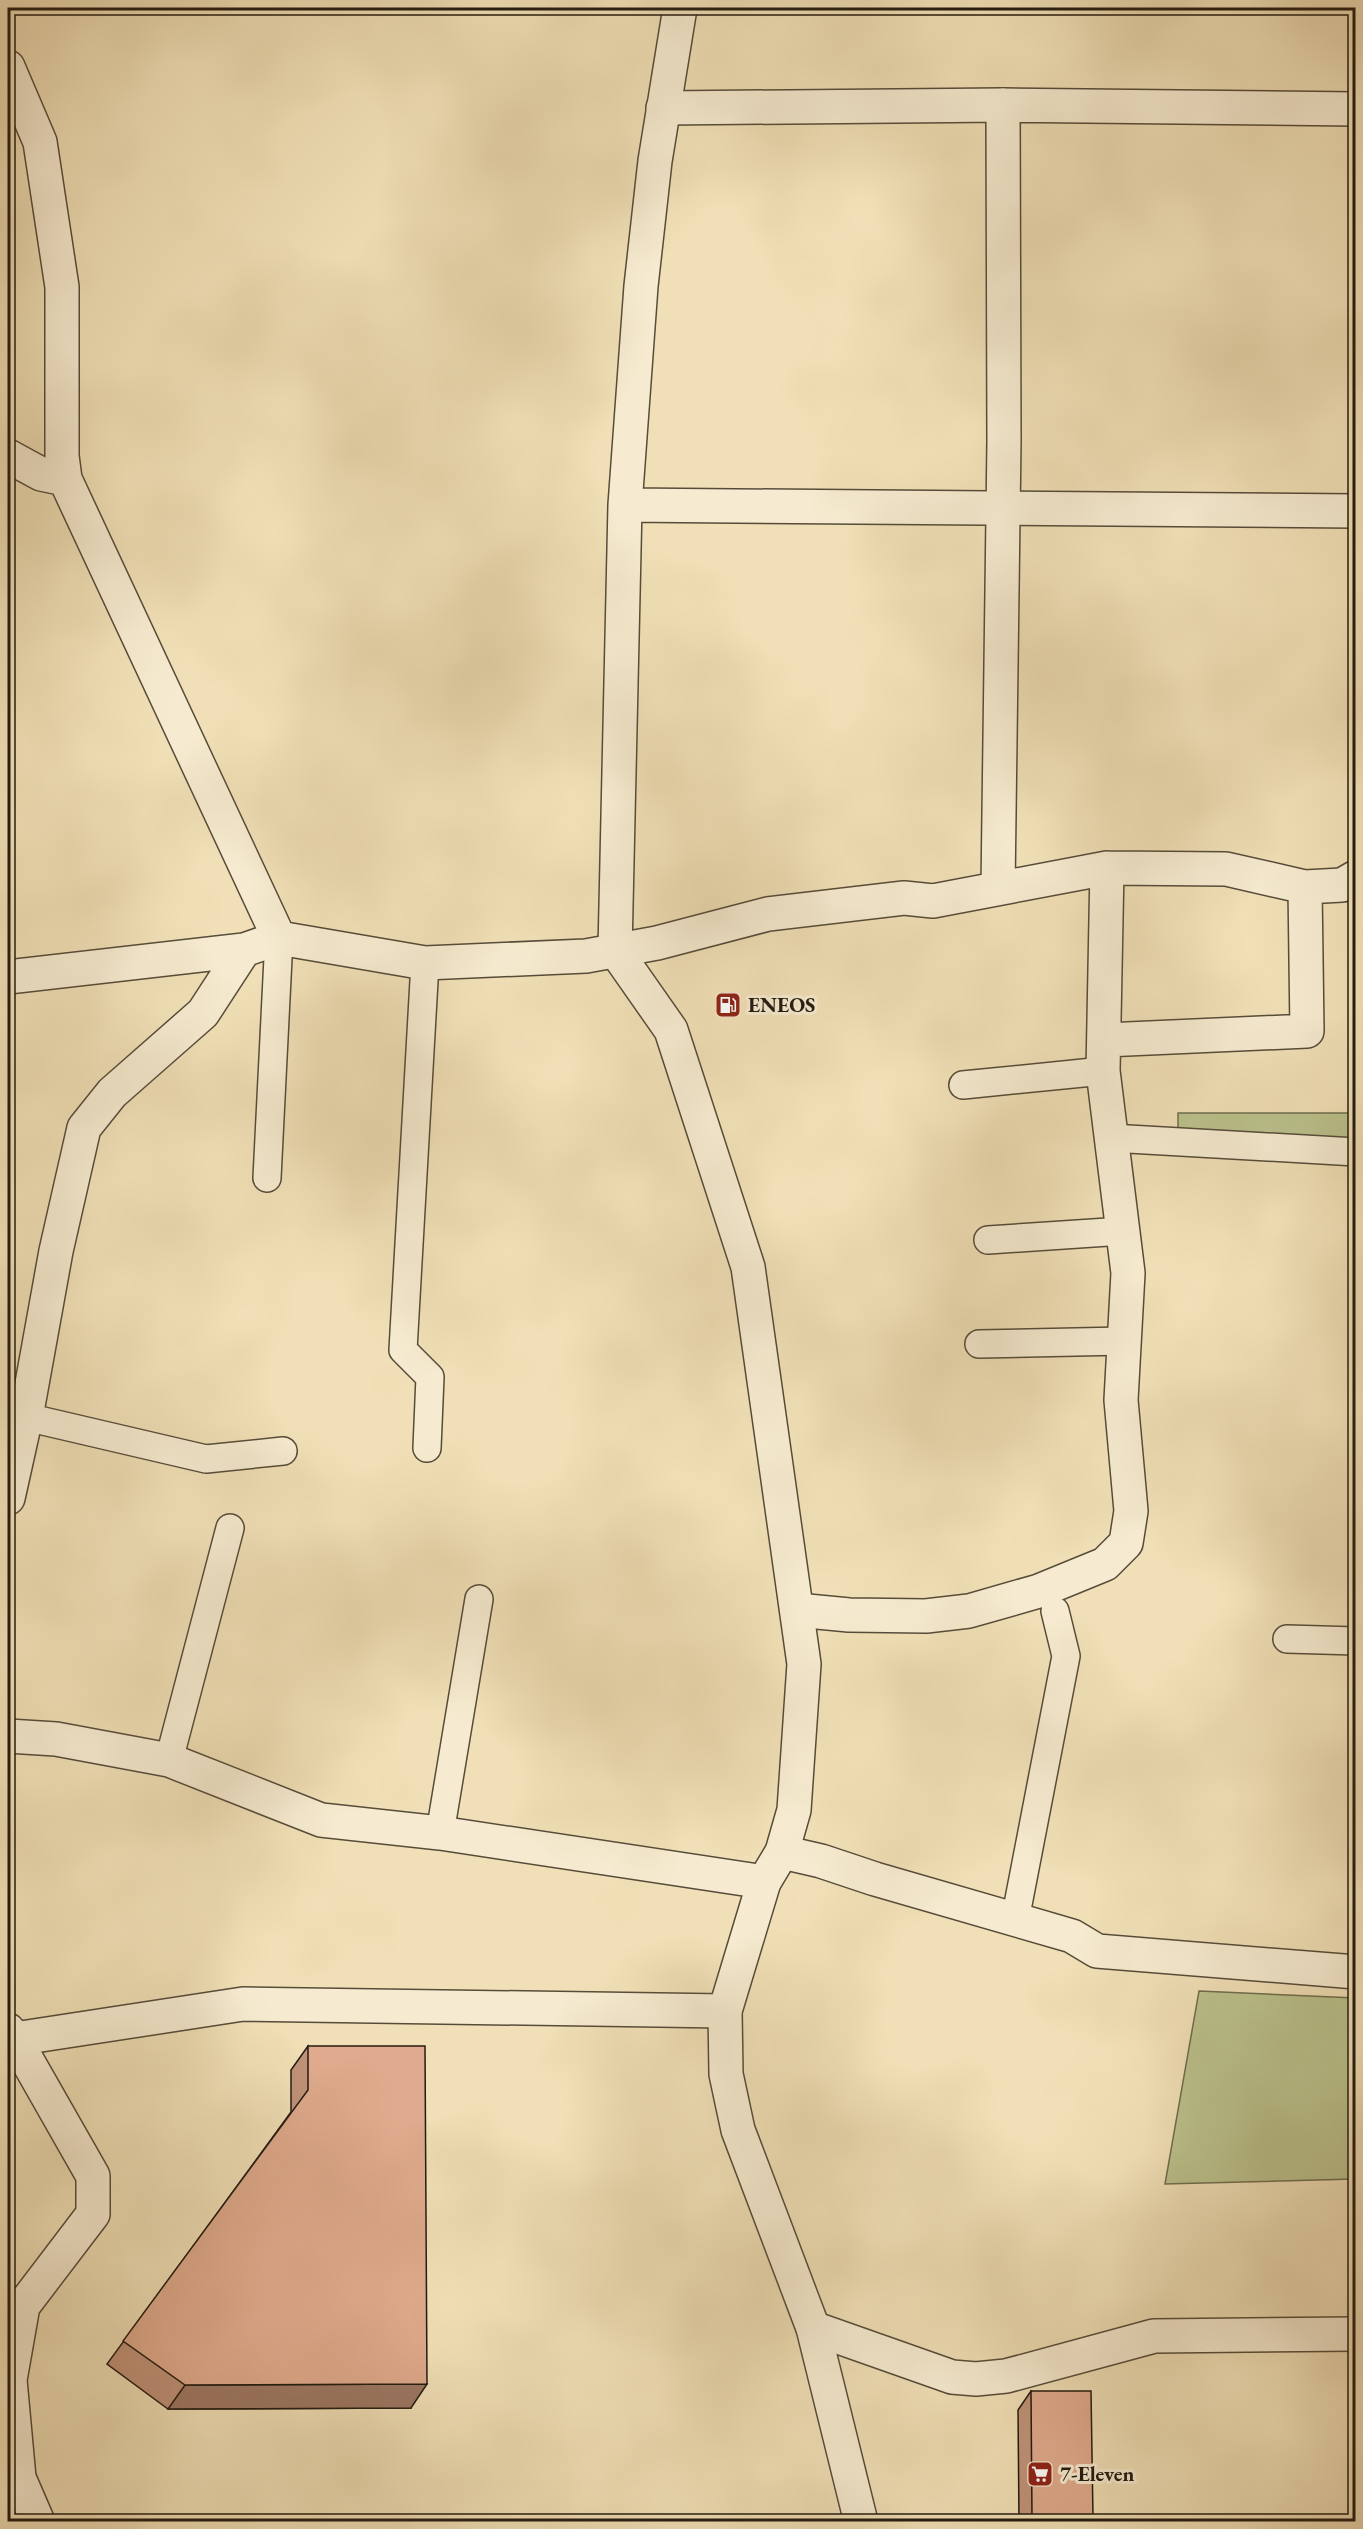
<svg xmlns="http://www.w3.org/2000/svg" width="1363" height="2529" viewBox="0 0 1363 2529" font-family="'EB Garamond',serif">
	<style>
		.green { fill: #bbc28d; stroke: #6f6e4f; stroke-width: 1.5 }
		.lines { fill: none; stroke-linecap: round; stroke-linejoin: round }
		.service-casing { stroke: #564c3a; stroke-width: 30 }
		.minor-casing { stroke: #564c3a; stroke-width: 36 }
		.tertiary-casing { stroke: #564c3a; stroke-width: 36 }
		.service { stroke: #f6ebd0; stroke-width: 27 }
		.minor { stroke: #f6ebd0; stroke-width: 33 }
		.tertiary { stroke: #f6ebd0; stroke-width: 33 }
		.wall { fill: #c09279; stroke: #231b11; stroke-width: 1.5 }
		.shaded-wall { fill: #9c7763; stroke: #231b11; stroke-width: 1.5 }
		.building { fill: #dfaa8d; stroke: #231b11; stroke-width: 1.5 }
		.labels { text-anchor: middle; stroke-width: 6; stroke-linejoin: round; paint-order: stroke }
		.poi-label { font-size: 21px; font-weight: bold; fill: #231b11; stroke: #f6ebd0; text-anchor: start }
	</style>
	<rect width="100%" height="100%" fill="#f1e0b7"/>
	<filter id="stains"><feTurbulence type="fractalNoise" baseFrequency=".00333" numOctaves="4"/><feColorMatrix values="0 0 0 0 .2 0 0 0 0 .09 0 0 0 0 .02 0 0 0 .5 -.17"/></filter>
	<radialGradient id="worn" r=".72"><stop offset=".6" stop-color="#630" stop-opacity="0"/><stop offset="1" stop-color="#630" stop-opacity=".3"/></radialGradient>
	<!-- green -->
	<path class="green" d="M1178,1113H1355V1140L1178,1130Z
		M1199,1991L1355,1998V2179L1165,2184Z"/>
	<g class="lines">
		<!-- service casing -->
		<g class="service-casing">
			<path id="service" d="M425,963L403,1350L430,1377L427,1448
				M963,1085L1103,1071
				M1111,1138L1356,1152
				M267,1178L279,938
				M988,1240L1123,1231
				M979,1344L1124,1341
				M26,1417L206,1459L283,1451
				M1287,1639L1356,1641
				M169,1760L230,1528
				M440,1833L479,1599
				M1015,1920L1066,1656L1055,1611"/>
		</g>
		<!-- minor casing -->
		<g class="minor-casing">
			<path id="minor" d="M8,67L40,142L62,287V456L65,479L279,938
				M663,108L1003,105L1356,109
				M8,456L41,474L65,479
				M998,888L1004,441L1003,105
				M8,977L244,950L279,938L425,963L586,956L657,943L768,914L904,898L933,901L1107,868L1226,869L1305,887L1342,885L1356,877
				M1105,1040L1307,1031L1305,887
				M8,1498L26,1417L56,1251L84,1128L112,1093L203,1013L244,950
				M797,1610L849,1615L926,1616L969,1611L1039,1591L1105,1564L1126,1543L1131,1511L1121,1400L1128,1273L1103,1071L1107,868
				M8,1736L56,1739L169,1760L321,1820L440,1833L764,1882
				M782,1852L821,1861L875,1879L1072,1936L1097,1951L1356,1972
				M8,2030L15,2039L93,2176V2214L23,2306L10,2380L19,2478L38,2522
				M8,2040L243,2004L725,2011
				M813,2328L952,2377L976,2379L1006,2376L1154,2336L1356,2334"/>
		</g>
		<!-- tertiary casing -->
		<g class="tertiary-casing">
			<path id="tertiary" d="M680,8L655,161L641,286L625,505L615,950L671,1030L748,1267L804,1664L794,1810L782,1852L764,1882L725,2011L726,2074L738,2130L813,2328L861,2522
				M625,505L1356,511"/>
		</g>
		<!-- service -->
		<use href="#service" class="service"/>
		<!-- minor -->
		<use href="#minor" class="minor"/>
		<!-- tertiary -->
		<use href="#tertiary" class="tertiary"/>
	</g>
	<!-- wall -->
	<path class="wall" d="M308,2046L411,2408L168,2409L107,2364L291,2112V2070Z
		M1031,2391L1093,2517L1090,2522H1019L1018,2410Z"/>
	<!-- shaded-wall -->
	<path class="shaded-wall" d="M427,2384L411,2408L168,2409L185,2385Z
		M1093,2517L1090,2522H1029L1032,2518Z"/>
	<!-- building -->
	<path class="building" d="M308,2046H425L427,2384L185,2385L123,2341L308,2090Z
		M1031,2391H1091L1093,2517L1032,2518Z"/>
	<!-- icons -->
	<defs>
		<g id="fuel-square" transform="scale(1.35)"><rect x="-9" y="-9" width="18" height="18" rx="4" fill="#8f2418" stroke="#f6ebd0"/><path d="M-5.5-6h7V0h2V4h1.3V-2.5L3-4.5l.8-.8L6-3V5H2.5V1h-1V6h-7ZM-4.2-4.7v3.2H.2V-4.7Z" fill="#fff"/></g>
		<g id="supermarket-square" transform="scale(1.35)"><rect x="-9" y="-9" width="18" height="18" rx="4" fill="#8f2418" stroke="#f6ebd0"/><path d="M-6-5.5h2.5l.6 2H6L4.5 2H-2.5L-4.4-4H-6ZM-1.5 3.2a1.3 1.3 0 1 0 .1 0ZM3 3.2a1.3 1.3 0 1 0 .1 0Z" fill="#fff"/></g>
	</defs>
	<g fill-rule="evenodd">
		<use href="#fuel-square" x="728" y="1005"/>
		<use href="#supermarket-square" x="1040" y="2474"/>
	</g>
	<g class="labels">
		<!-- poi labels -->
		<g class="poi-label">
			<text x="748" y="1012">ENEOS</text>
			<text x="1060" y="2481">7-Eleven</text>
		</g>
	</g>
	<!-- margin -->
	<rect width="1363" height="2529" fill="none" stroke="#f1e0b7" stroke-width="30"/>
	<rect x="9" y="9" width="1345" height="2511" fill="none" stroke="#231b11" stroke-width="3"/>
	<rect x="15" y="15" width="1333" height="2499" fill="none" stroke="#231b11" stroke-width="1.5"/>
	<rect width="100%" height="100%" filter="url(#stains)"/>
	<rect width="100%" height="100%" fill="url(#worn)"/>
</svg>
